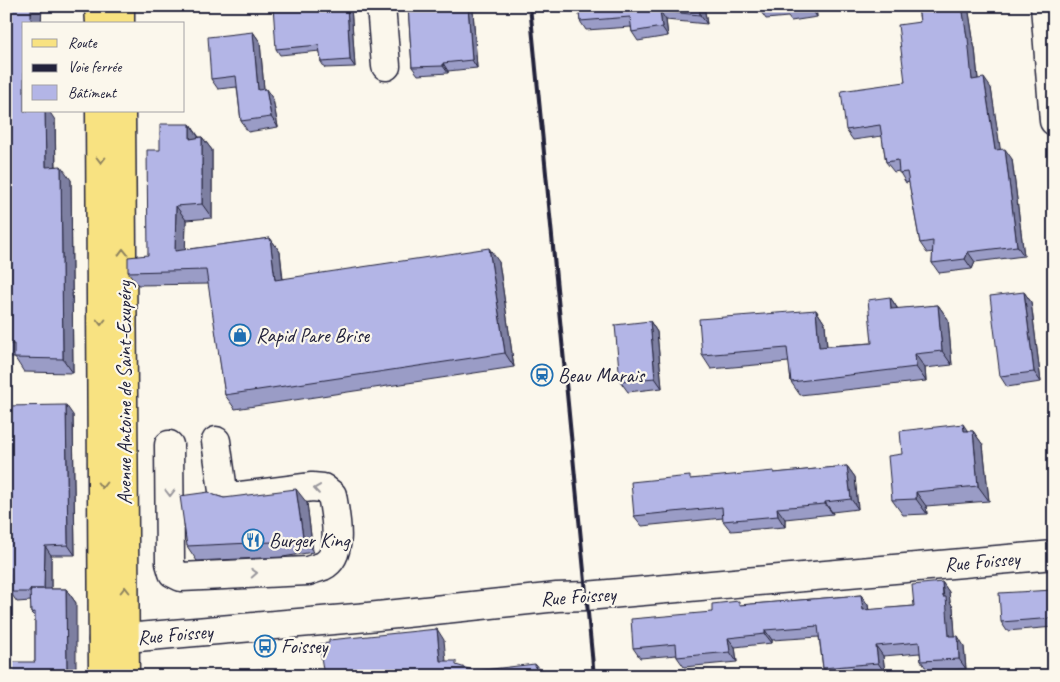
<svg xmlns="http://www.w3.org/2000/svg" width="1060" height="682" viewBox="0 0 1060 682" font-family="Caveat,sans-serif">
	<style>
		.lines { fill: none; stroke-linecap: round; stroke-linejoin: round }
		.minor-casing { stroke: #22223b; stroke-width: 31 }
		.major-casing { stroke: #22223b; stroke-width: 31 }
		.minor { stroke: #fbf7ec; stroke-width: 28 }
		.major { stroke: #f8e281; stroke-width: 28 }
		.rail { stroke: #22223b; stroke-width: 4 }
		.wall { fill: #9a9cc6; stroke: #22223b }
		.shaded-wall { fill: #7d7fa1; stroke: #22223b }
		.building { fill: #b3b5e6; stroke: #22223b }
		.oneway { stroke: #8d825e }
		.oneway2 { stroke: #99979c }
		.labels { text-anchor: middle; stroke-width: 4.5; stroke-linejoin: round; paint-order: stroke }
		.poi-label { font-size: 20px; fill: #22223b; stroke: #fbf7ec; text-anchor: start }
		.street-label { font-size: 20px; fill: #22223b; stroke: #fbf7ec }
	</style>
	<rect width="100%" height="100%" fill="#fbf7ec"/>
	<filter id="ink" filterUnits="userSpaceOnUse"><feTurbulence type="fractalNoise" baseFrequency=".02" numOctaves="2"/><feDisplacementMap in="SourceGraphic" scale="10" xChannelSelector="R" yChannelSelector="G"/><feConvolveMatrix kernelMatrix="1 2 1 2 8 2 1 2 1" color-interpolation-filters="sRGB"/></filter>
	<g filter="url(#ink)">
		<g class="lines">
			<!-- minor casing -->
			<g class="minor-casing">
				<path id="minor" d="M381,6L386,66
					M1045,6L1054,121
					M169,445L170,563L173,573L181,577L308,571C313,569 318,568 323,566C345,555 335,514 332,495L323,488L312,487L232,497L223,491L216,441
					M103,640L368,617L557,597L586,596L1054,555"/>
			</g>
			<!-- major casing -->
			<g class="major-casing">
				<path id="major" d="M99,6L100,24
					M120,6V24
					M100,111L103,676
					M121,111L125,676"/>
			</g>
			<!-- minor -->
			<use href="#minor" class="minor"/>
			<!-- major -->
			<use href="#major" class="major"/>
			<!-- rail -->
			<path class="rail" d="M530,6L594,676"/>
		</g>
		<!-- wall -->
		<path class="wall" d="M6,6H42L41,24H24V111L55,120L56,166L71,180L73,373L24,372L15,358H12L6,350Z
			M351,6L355,67L325,68L321,62L320,51L280,55L276,49Z
			M408,6H500V9L473,11L477,68L448,71V73L418,75L412,67Z
			M578,6H704L707,24L666,20L668,36L638,41L632,32L631,27L586,30L580,21Z
			M757,6H816L817,17L791,21L788,17L766,19Z
			M918,6H968L974,45L975,48L978,79L991,88L1000,150L1012,159L1024,256L975,262L972,269L939,273L932,263L933,252L927,253L920,243L909,182L906,183L899,171L894,172L886,162L882,136L853,140L846,130L905,82L920,22Z
			M253,32L260,42L264,89L273,99L278,127L248,132L241,121L237,87L218,89L211,79Z
			M190,124L199,137H202L212,150V218L186,220L185,250L270,238L280,252L283,279L499,262L514,367L235,409L225,395L209,284L138,285L128,272L148,255L160,150Z
			M1024,292L1031,302L1041,382L1007,387L1000,376Z
			M890,297L898,309L938,305L948,319L952,365L925,368L926,381L800,395L791,382L789,362L711,369L702,355L816,310L825,324L827,346L872,343Z
			M650,321L657,332L662,388L628,392L620,381Z
			M6,406L73,415L75,555H51V589H66L76,603L35,662V617L31,613V601L17,602L10,592V583H6Z
			M968,431H973L983,445L989,501L926,506L927,514L903,515L892,500L902,454Z
			M847,466L855,477L858,509L832,512L833,514L785,519V527L731,531L723,521V518L642,526L634,516L692,479L776,473Z
			M214,495L224,498L307,503L313,552L283,557L197,561L187,546Z
			M942,582L949,592L950,602L953,607L955,636L964,646L966,669L928,671L921,661L920,653L883,656L885,673L851,676H828L823,668L819,637L772,640V643L735,647L737,662L684,667L677,657V655L640,658L633,648L712,612L741,605L861,595L868,605L869,610L914,606Z
			M1054,590V627L1007,631L1001,622Z"/>
		<!-- shaded-wall -->
		<path class="shaded-wall" d="M31,6H42L41,24H31Z
			M347,6H351L355,67L350,60Z
			M468,6H470L473,11L477,68L472,60Z
			M699,6H704L707,24L700,15Z
			M811,6H816L817,17L811,8Z
			M962,6H968L974,45L975,48L979,90L972,80Z
			M660,11L666,20L668,36L662,27Z
			M253,32L260,42L265,101L258,90Z
			M443,63L448,71V73L443,66Z
			M984,78L991,88L1002,160L995,150Z
			M266,89L273,99L278,127L271,117Z
			M45,111H49L55,120L56,181L46,167Z
			M190,124L199,138L190,139Z
			M202,137L212,150V218L202,204Z
			M1005,149L1012,159L1024,256L1017,246Z
			M61,166L71,180L73,373L63,359Z
			M176,206L186,220L185,265L175,251Z
			M270,238L280,252L284,293L275,280Z
			M489,248L499,262L514,367L505,353Z
			M968,252L975,262L972,269L965,259Z
			M1024,292L1031,302L1041,382L1034,372Z
			M890,297L899,311L891,309Z
			M938,305L948,319L952,365L942,351Z
			M816,310L825,324L828,361L819,347Z
			M650,321L657,332L662,388L655,378Z
			M915,354L925,368L926,381L916,367Z
			M66,405L73,415L75,555L68,545Z
			M963,424L973,439L964,431Z
			M973,431L983,445L989,501L978,486Z
			M847,466L855,477L858,509L851,499Z
			M296,489L307,503L313,552L303,537Z
			M916,492L926,506L927,514L916,499Z
			M825,502L832,512L833,514L825,504Z
			M777,508L785,519V527L778,516Z
			M45,546L51,555V601L44,591Z
			M942,582L949,592L950,602L953,607L956,646L949,636Z
			M66,589L76,603V676H67Z
			M861,595L868,605L870,620L863,610Z
			M437,629L444,640L447,672L440,661Z
			M765,630L772,640V643L765,634Z
			M958,636L964,646L966,669L959,659Z
			M728,638L735,647L737,662L730,652Z
			M876,646L883,656L885,673L878,663Z
			M535,664L543,674V676H536Z
			M260,669L265,676H261Z"/>
		<!-- building -->
		<path class="building" d="M6,6H31V24H24V111H45L46,167L61,166L63,359L14,358V344H6Z
			M273,6H347L350,60L321,62L319,45L276,49Z
			M408,6H468L472,60L443,63V66L412,67Z
			M578,6H699L700,15L660,11L662,27L632,32L630,17L580,21Z
			M757,6H811V8L784,12V8L759,10Z
			M918,6H962L967,38H968L972,80L984,78L995,150L1005,149L1017,246L968,252L965,259L932,263L933,241L920,243L907,172L899,173L898,160L886,162L880,125L846,130L841,91L905,82L898,25L920,22Z
			M253,32L258,90L266,89L271,117L241,121L236,76L211,79L208,37Z
			M160,124H190V139L202,137V204L176,206L175,251L270,238L275,280L489,248L505,353L225,395L206,270L128,272V257L148,255L147,150H160Z
			M1024,292L1034,372L1000,376L990,296Z
			M890,297L891,309L938,305L942,351L915,354L916,367L791,382L787,348L702,355L699,319L816,310L819,347L872,343L868,300Z
			M650,321L655,378L620,381L615,325Z
			M66,405L68,545L45,546L44,589H30L31,592H10L9,573H6V406Z
			M963,424L964,431H973L978,486L916,492V499L892,500L888,456L902,454L900,431Z
			M847,466L851,499L825,502V504L777,508L778,516L723,521L722,507L634,516L631,482L690,476V479L774,471V473Z
			M296,489L303,537L272,542L187,546L180,496L209,492L214,495L224,498Z
			M942,582L943,597H946L949,636H958L959,659L921,661L919,642L876,646L878,663L823,668L818,626L765,630V634L728,638L730,652L677,657L676,644L633,648L631,619L712,612V604L739,601V605L861,595L863,610L914,606L912,585Z
			M30,589H66L67,676H6V662H35V612L31,613Z
			M1054,590V618L1001,622L999,593Z
			M437,629L440,661H456V665L475,671L535,664L536,676H324L319,644L329,643V640Z
			M260,669L261,676H168Z"/>
		<!-- one-way arrows -->
		<defs><path id="oneway-chevron" d="M-2-3.5L2.5 0L-2 3.5" fill="none" stroke-width="1.6" stroke-linecap="round" stroke-linejoin="round" transform="scale(1.25)"/></defs>
		<g class="oneway">
			<use href="#oneway-chevron" transform="translate(101 160) rotate(90)"/>
			<use href="#oneway-chevron" transform="translate(123 252) rotate(-91)"/>
			<use href="#oneway-chevron" transform="translate(101 322) rotate(90)"/>
			<use href="#oneway-chevron" transform="translate(102 485) rotate(90)"/>
			<use href="#oneway-chevron" transform="translate(125 590) rotate(-90)"/>
		</g>
		<g class="oneway2">
			<use href="#oneway-chevron" transform="translate(317 489) rotate(-172)"/>
			<use href="#oneway-chevron" transform="translate(170 493) rotate(90)"/>
			<use href="#oneway-chevron" transform="translate(254 573) rotate(-3)"/>
		</g>
	</g>
	<!-- icons -->
	<defs>
		<g id="shop-ring" transform="scale(1.125)"><circle r="9.5" fill="#fbf7ec" stroke="#1f6fb2" stroke-width="1.5"/><path d="M-5-2.5h2.3a2.7 3.5 0 0 1 5.4 0H5L5.5 6h-11ZM-1.5-2.5h3a1.5 2.3 0 0 0-3 0Z" fill="#1f6fb2"/></g>
		<g id="station-ring" transform="scale(1.125)"><circle r="9.5" fill="#fbf7ec" stroke="#1f6fb2" stroke-width="1.5"/><path d="M-3-6H3Q5-6 5-4V2Q5 4 3 4L4.5 6H3L1.5 4h-3L-3 6H-4.5L-3 4Q-5 4-5 2V-4Q-5-6-3-6ZM-3.5-4v3h7v-3ZM-3.5 1v1.5H-2V1ZM2 1v1.5H3.5V1Z" fill="#1f6fb2"/></g>
		<g id="restaurant-ring" transform="scale(1.125)"><circle r="9.5" fill="#fbf7ec" stroke="#1f6fb2" stroke-width="1.5"/><path d="M-5-6h1v4h1v-4h1v4h1v-4h1v5L-1.5 .5V6h-2V.5L-5-1ZM5-6V6H3V1.5H1.5Q1.5-4 5-6Z" fill="#1f6fb2"/></g>
		<g id="bus-ring" transform="scale(1.125)"><circle r="9.5" fill="#fbf7ec" stroke="#1f6fb2" stroke-width="1.5"/><path d="M-5-6H5V4H4V6H2V4H-2V6H-4V4H-5ZM-3.5-4V0h7V-4ZM-3.5 1.2v1.5H-2V1.2ZM2 1.2v1.5H3.5V1.2Z" fill="#1f6fb2"/></g>
	</defs>
	<g fill-rule="evenodd">
		<use href="#shop-ring" x="240" y="335"/>
		<use href="#station-ring" x="542" y="375"/>
		<use href="#restaurant-ring" x="253" y="540"/>
		<use href="#bus-ring" x="265" y="646"/>
	</g>
	<g class="labels">
		<!-- poi labels -->
		<g class="poi-label">
			<text x="256" y="342">Rapid Pare Brise</text>
			<text x="558" y="382">Beau Marais</text>
			<text x="269" y="547">Burger King</text>
			<text x="281" y="653">Foissey</text>
		</g>
		<!-- street labels -->
		<g class="street-label">
			<text transform="translate(124 393) rotate(-90)" y="7">Avenue Antoine de Saint-Exupéry</text>
			<text transform="translate(982 561) rotate(-5)" y="7">Rue Foissey</text>
			<text transform="translate(578 596) rotate(-4)" y="7">Rue Foissey</text>
			<text transform="translate(175 634) rotate(-5)" y="7">Rue Foissey</text>
		</g>
	</g>
	<!-- margin -->
	<rect width="1060" height="682" fill="none" stroke="#fbf7ec" stroke-width="25"/>
	<rect x="12" y="12" width="1035" height="657" fill="none" stroke="#22223b" stroke-width="2" filter="url(#ink)"/>
	<!-- legend -->
	<rect x="22" y="22" width="162" height="90" fill="#fbf7ec" stroke="#a4a2a5"/>
	<rect x="32" y="39" width="25" height="8" fill="#f8e281" stroke="#a4a2a5"/>
	<text x="68" y="48" font-size="15" fill="#22223b">Route</text>
	<rect x="32" y="64" width="25" height="8" fill="#22223b" stroke="#a4a2a5"/>
	<text x="68" y="72" font-size="15" fill="#22223b">Voie ferrée</text>
	<rect x="32" y="85" width="25" height="15" fill="#b3b5e6" stroke="#a4a2a5"/>
	<text x="68" y="98" font-size="15" fill="#22223b">Bâtiment</text>
</svg>
